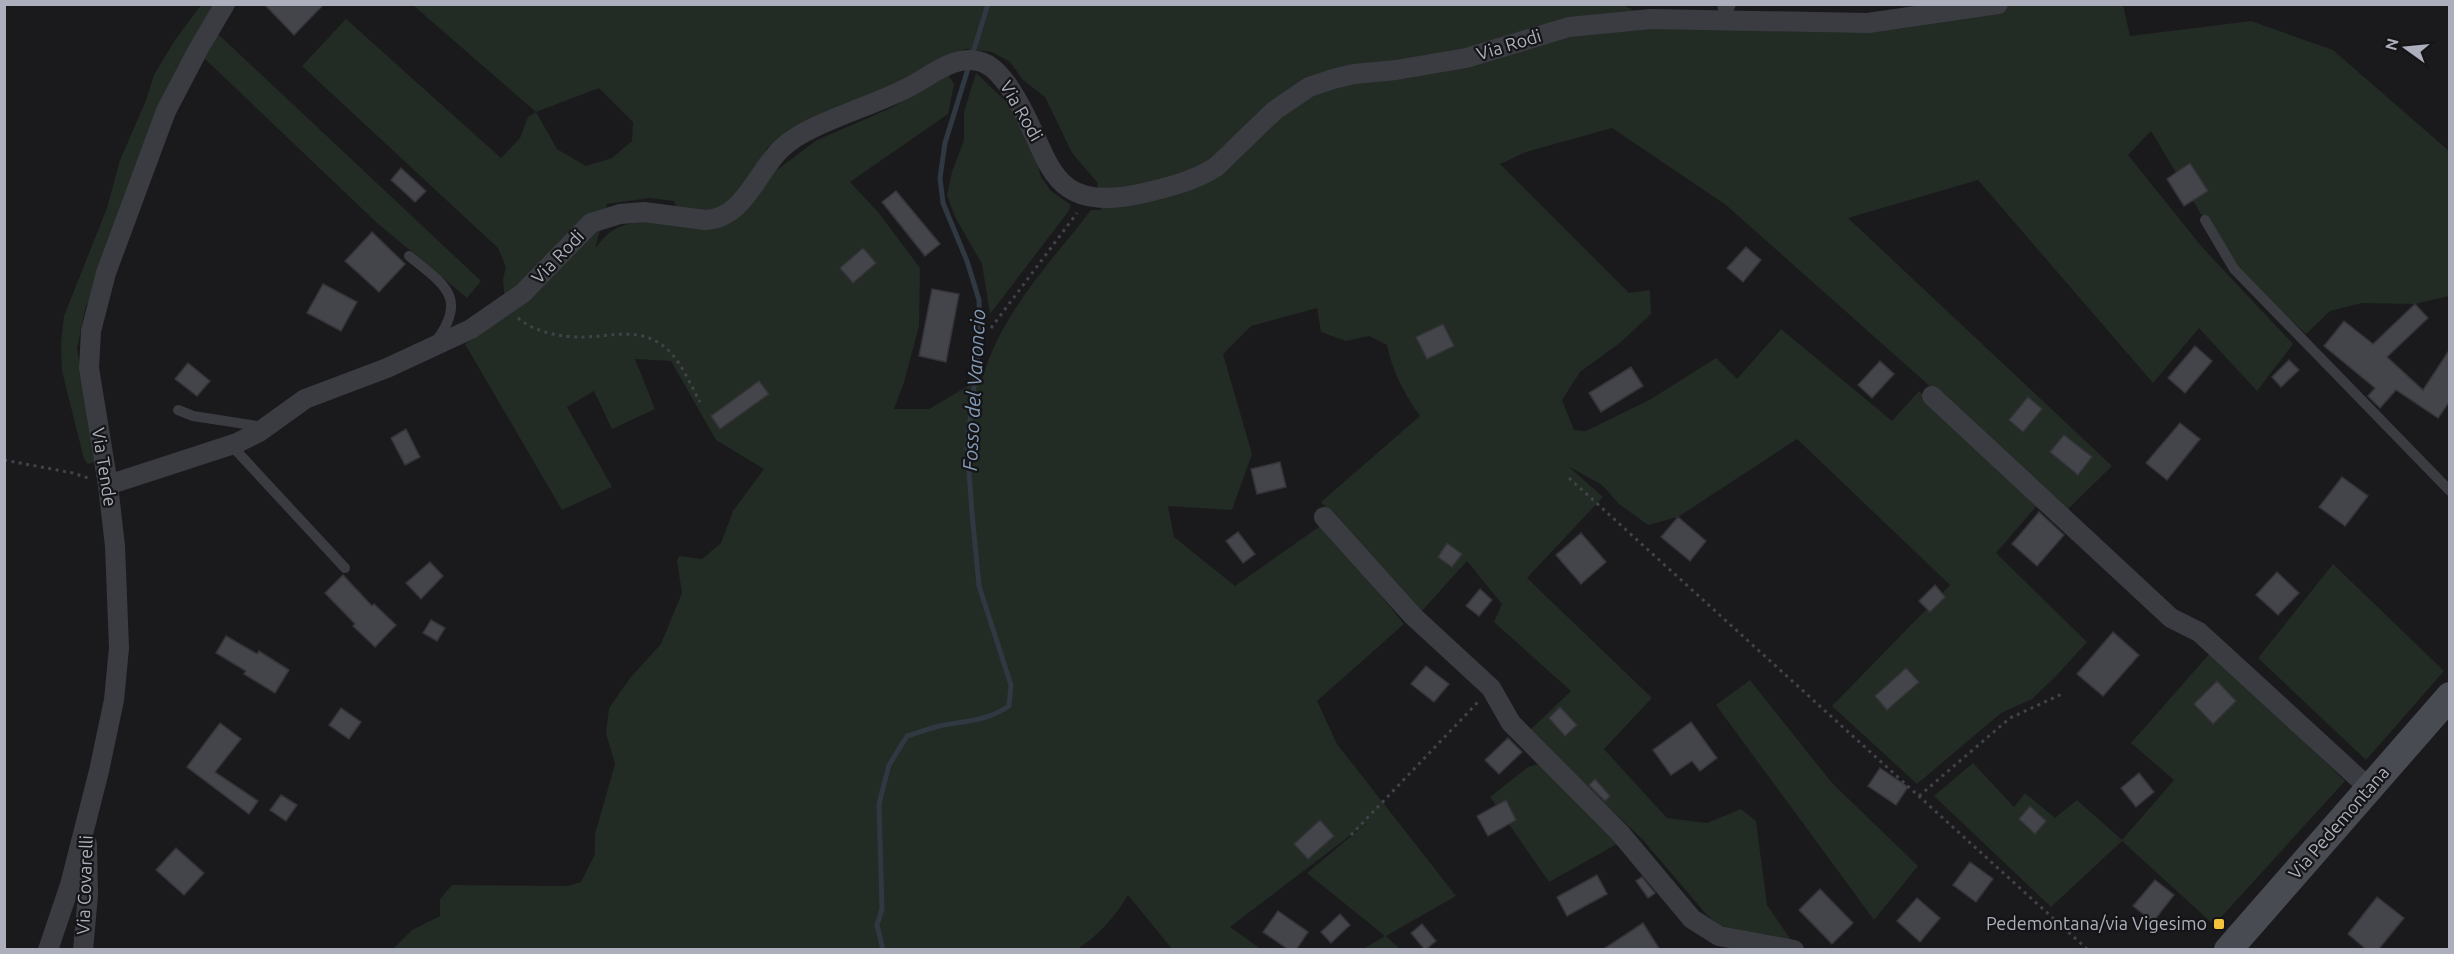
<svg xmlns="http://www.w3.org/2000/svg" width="2454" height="954" viewBox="0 0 2454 954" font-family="Ubuntu,sans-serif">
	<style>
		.green { fill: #222b24; fill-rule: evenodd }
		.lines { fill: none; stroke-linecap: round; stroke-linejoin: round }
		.stream { stroke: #303841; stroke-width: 5 }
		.building { fill: #44454a; stroke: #353439; stroke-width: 1.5 }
		.path { stroke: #414349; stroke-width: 3; stroke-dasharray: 3 4.5; stroke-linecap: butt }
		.lane { stroke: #3b3c42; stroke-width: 10 }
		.street { stroke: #3b3c42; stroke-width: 20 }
		.secondary { stroke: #494b52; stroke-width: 28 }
		.poi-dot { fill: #f4c33b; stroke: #151518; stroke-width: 2 }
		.labels { text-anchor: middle; stroke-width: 4.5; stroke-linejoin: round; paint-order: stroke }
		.street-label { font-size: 18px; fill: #adb0bc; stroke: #151518 }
		.poi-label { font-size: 18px; fill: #adb0bc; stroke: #151518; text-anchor: end }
		.water-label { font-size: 20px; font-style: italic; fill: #849bb7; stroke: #151518 }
	</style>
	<rect width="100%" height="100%" fill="#1a1a1d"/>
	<!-- green -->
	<path class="green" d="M1621,4L1651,19L1812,22L1998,5H2123L2130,36L2251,21L2333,50L2449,151V296L2415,304L2362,303L2330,311L2306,334L2234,269L2151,131L2128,155L2202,247L2293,344L2257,391L2199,328L2153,383L1978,180L1848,218L2112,466L2068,509L1726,205L1612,128L1526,152L1500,164L1629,293L1650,290L1651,314L1621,342L1580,372L1562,400L1574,430L1586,431L1651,399L1716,358L1737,379L1781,329L1892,421L1919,391L2040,502L1996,553L2087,642L2055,677L2032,699L2001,713L1917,784L1832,706L1950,585L1797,439L1678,517L1648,525L1619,504L1602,485L1568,466L1603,497L1527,578L1652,698L1604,749L1667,818L1707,823L1741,809L1756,821L1767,905L1791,940L1736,931L1719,925L1706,914L1643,840L1529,731L1571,691L1494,622L1502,604L1467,561L1421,612L1321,502L1420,416C1405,395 1392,371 1387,345L1369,336L1346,341L1321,332L1317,308L1251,326L1223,354L1252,454L1232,510L1168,506L1174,537L1235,586L1323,524L1404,624L1317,701L1337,744L1456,896L1386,936L1400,949H1363L1385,936L1307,873L1368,822L1230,927L1261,949H1172L1128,895C1115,917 1098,936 1077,949H393L412,930L440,916V899L452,885L567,886L581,882L595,854V834L615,764L606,733L609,708L630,678L661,644L682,593L677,561L679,556L702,559L721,543L733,511L764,469L716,440L671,361L635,359L655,409L612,429L594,391L567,407L612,487L562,510L465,344L506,317L503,279L506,267L498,248L302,66L346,19L501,158L520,138L528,117L536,112L413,5ZM965,49L992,52L1010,62L1023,80L1045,97L1072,153L1097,182L1101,210H1091C1051,262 1001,313 983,377L929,409H894L904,382L919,326L920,268L878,212L850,182L948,114L954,84L948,75L891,108L817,140L762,181L766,149L790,130L846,103L869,98L943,63ZM599,88L633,122L632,141L612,158L586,166L557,149L536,112ZM650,198L674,201L682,224C657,221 629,217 608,234C603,238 599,244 595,248L607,204Z
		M201,5H215L134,174L85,310L77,348L95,462L88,464L84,459L62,371L61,344L64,316L107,208L120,160L145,103L154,75L175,40Z
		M217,33L481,281L467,298L376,222L205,59Z
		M976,73L1012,107L1034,152L1041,177L1051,191L1071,205L1068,212L990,314L982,264L955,217L947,195L952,172L964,140V112Z
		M2333,564L2444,671L2366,760L2258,658Z
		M2211,652L2345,781L2214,925L2122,841L2051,907L1934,796L1973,763L2014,807L2025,793L2055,818L2077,800L2122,840L2174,780L2131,743Z
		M1750,680L1832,783L1918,866L1874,920L1716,705Z
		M1538,764L1617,844L1549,882L1490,797L1528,767Z"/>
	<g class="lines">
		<!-- stream -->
		<path class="stream" d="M883,950L877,925L882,909L879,804L889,765L907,736C917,733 928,729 939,726C965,721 987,721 1009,706L1011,685L979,586L972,513L967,445L980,338L979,300L967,261L943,203L940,178L945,143L988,4"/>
	</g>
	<!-- building -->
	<path class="building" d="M264,4H324L294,35Z
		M2190,163L2208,191L2184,206L2167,179Z
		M401,168L426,191L415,202L391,180Z
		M896,191L940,244L925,256L882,202Z
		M372,232L405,264L379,292L345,261Z
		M1746,247L1761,260L1743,282L1727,268Z
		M863,248L876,263L853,283L840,268Z
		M323,284L357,302L341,331L307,313Z
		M932,289L959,294L946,362L919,356Z
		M2415,304L2428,318L2387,357L2423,390L2450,349V401L2438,418L2396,390L2380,408L2368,396L2375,388L2324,346L2344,321L2373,344Z
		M1443,324L1454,346L1427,359L1416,337Z
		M2195,346L2212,361L2185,393L2168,378Z
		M2289,360L2299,370L2281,387L2272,377Z
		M1880,361L1894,374L1872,398L1858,385Z
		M188,363L210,381L197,396L175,379Z
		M1631,367L1643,386L1601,412L1589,393Z
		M759,381L769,394L720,429L711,416Z
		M2028,397L2042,409L2023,432L2009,420Z
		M2180,423L2200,439L2167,480L2146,463Z
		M406,429L420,457L405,465L391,438Z
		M2064,435L2092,457L2078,475L2050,452Z
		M1280,462L1286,487L1257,494L1251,469Z
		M2342,477L2368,496L2345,526L2319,507Z
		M2039,512L2064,535L2037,566L2012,544Z
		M1678,517L1706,541L1690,561L1661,537Z
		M1238,532L1255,554L1243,563L1226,541Z
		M1581,533L1606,562L1581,584L1556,555Z
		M1447,543L1462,554L1452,567L1438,557Z
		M430,562L443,576L421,599L406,583Z
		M2277,572L2299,593L2278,615L2256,595Z
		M343,575L372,606L374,604L396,625L375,647L353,626L355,624L325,593Z
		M1935,585L1945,597L1930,612L1919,601Z
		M1480,589L1492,600L1479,616L1466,606Z
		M431,620L445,628L437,641L423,633Z
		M2113,632L2139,655L2103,696L2077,674Z
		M226,636L257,654L259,651L289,670L275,693L244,674L246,671L216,653Z
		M1426,666L1449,684L1434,702L1411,684Z
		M1906,668L1919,682L1887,710L1875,696Z
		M2217,681L2236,701L2213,724L2194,704Z
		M1560,707L1577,725L1565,736L1549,718Z
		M341,708L361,722L349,739L329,725Z
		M1691,722L1717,758L1700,771L1692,761L1671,775L1653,750Z
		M220,723L241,739L215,772L258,801L249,814L187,767Z
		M1508,738L1522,752L1499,774L1485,760Z
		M1880,768L1908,787L1896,805L1868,786Z
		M2139,773L2154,792L2136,807L2121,788Z
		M1595,779L1610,796L1605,801L1589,785Z
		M281,795L297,805L286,821L270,810Z
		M1506,800L1516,820L1488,836L1477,816Z
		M2030,806L2046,821L2035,834L2019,819Z
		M1320,820L1334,836L1308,859L1294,844Z
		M176,848L204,873L184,895L156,870Z
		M1970,862L1993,879L1976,902L1953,885Z
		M1597,875L1607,894L1567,916L1557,897Z
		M1642,877L1655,893L1648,898L1636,881Z
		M2155,880L2174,895L2153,922L2133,906Z
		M1820,889L1853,923L1832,944L1799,910Z
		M2377,897L2404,918L2378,950H2367L2348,934Z
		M1917,898L1940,918L1920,942L1897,921Z
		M1278,911L1308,932L1296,950H1289L1263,932Z
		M1340,914L1350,925L1331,943L1321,932Z
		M1643,923L1660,950H1602Z
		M1422,924L1436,941L1425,950L1411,933Z"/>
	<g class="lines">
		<!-- path -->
		<path class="path" d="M518,318C534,332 563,338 584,337C615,336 642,326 668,350C682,363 691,386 700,402
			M991,328L1077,213
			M4,460L73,473L88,478
			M1569,478L2088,950
			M1919,796L2010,718L2062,694
			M1351,835L1478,702"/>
		<!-- lane -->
		<path class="lane" d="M1722,4L1725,19L1731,4
			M2205,220L2234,269L2450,491
			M409,256C443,284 469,297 436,341
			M178,410L193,416L264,427
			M231,445L345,568"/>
		<!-- street -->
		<path class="street" d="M1932,396L2171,618L2199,632L2369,788
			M108,485L237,443L259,432L305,399L387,368L471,329L523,293L591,223L620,214L644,212L705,220C744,219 757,171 782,148C808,123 874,106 909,87C927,78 949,59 971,60C988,61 997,71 1007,84C1054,150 1038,217 1144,193C1169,187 1194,181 1216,167L1274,111L1309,87L1333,79L1354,74L1396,70L1466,58L1569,27L1651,19L1868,23L1998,4
			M1324,517L1413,616L1491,688L1511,723L1620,833L1692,919L1719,936L1794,950
			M48,950L70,885L99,771L114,700L119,648L115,546L108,485L89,368L91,331L106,273L166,111L199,48L225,4
			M83,950L88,895L87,844"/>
		<!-- secondary -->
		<path class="secondary" d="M2228,950L2450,696"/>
	</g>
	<!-- markers -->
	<rect class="poi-dot" x="2213" y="918" width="12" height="12" rx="3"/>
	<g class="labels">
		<!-- street labels -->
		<g class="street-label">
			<text transform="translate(1509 45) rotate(-17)" y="6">Via Rodi</text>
			<text transform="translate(1021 111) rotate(60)" y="6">Via Rodi</text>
			<text transform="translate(558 257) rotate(-46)" y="6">Via Rodi</text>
			<text transform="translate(104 467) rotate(81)" y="6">Via Tende</text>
			<text transform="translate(2339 823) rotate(-49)" y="6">Via Pedemontana</text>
			<text transform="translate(85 885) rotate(-88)" y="6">Via Covarelli</text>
		</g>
		<!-- poi labels -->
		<g class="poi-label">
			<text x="2207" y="930">Pedemontana/via Vigesimo</text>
		</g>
		<!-- water labels -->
		<g class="water-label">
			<text transform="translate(974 390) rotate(-87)" y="7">Fosso del Varoncio</text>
		</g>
	</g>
	<!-- border -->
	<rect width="2454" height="954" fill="none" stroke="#adb0bc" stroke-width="12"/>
	<!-- north arrow -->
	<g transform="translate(2406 48) rotate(285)" stroke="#151518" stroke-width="4.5" paint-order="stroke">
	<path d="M0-4.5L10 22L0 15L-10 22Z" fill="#adb0bc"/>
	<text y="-9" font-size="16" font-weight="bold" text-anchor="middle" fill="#adb0bc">N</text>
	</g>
</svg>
